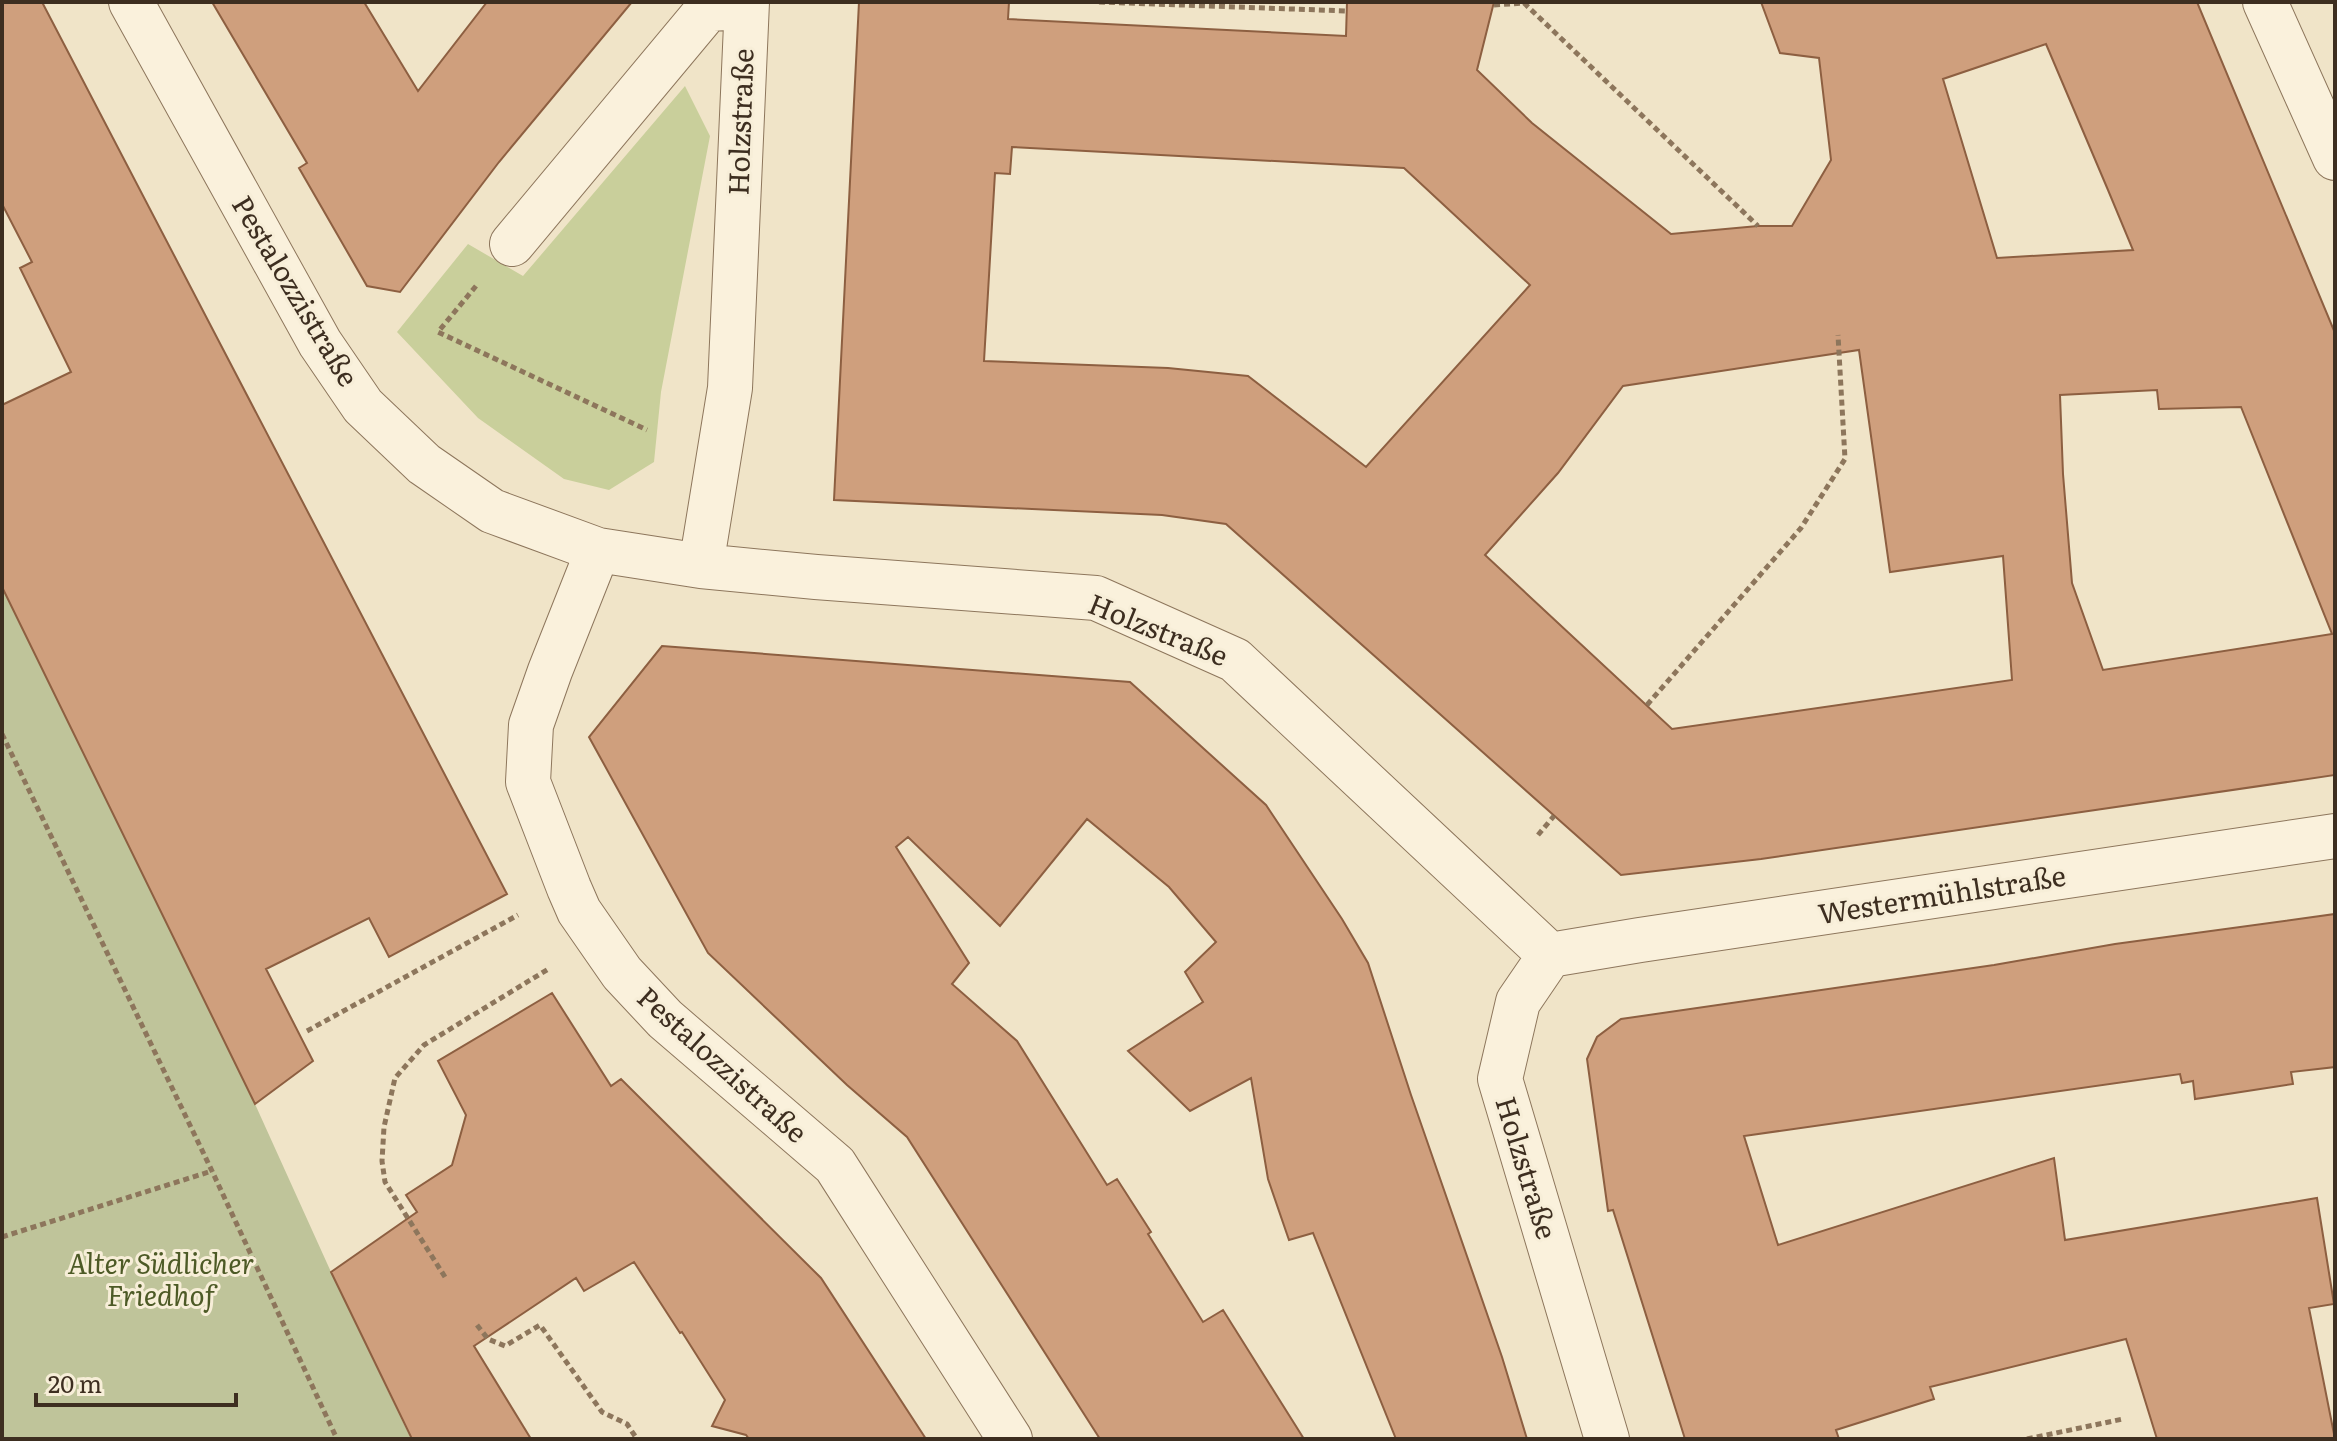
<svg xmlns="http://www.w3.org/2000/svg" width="2337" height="1441" viewBox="0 0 2337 1441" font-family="Literata,serif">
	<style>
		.green { fill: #c9cf9b }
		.cemetery { fill: #bfc49a }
		.building { fill: #cf9f7d; stroke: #8d5f41; stroke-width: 2; fill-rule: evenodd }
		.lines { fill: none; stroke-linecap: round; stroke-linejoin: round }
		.street-casing { stroke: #8d765c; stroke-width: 46 }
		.path { stroke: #8d765c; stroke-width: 5; stroke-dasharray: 6 4; stroke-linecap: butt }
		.street { stroke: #faf1dc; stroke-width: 44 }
		.labels { text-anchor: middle; stroke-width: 6; stroke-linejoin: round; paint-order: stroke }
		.street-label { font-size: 28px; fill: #3d2e20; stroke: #f7eed8 }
		.park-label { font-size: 28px; font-style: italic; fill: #4d5a26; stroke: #f7eed8 }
	</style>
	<rect width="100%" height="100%" fill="#f0e4c8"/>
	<!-- green -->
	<path class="green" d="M685,86L710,136L661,392L654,462L609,490L564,479L478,418L397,332L468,244L523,276Z"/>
	<!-- cemetery -->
	<path class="cemetery" d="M2,587L255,1104L331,1272L411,1439H2Z"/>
	<!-- building -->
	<path class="building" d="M2,2H42L507,894L389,957L369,918L266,969L313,1061L255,1104L2,587V405L71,372L20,268L32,262L2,204Z
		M212,2H364L418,91L487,2H632L499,162L400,292L367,286L299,168L307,163Z
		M859,2H1009L1008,19L1346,36L1347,2H1494L1477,70L1532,123L1671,234L1758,226H1792L1831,160L1819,58L1780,53L1761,2H2197L2335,333V775L1761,859L1621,875L1226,524L1162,515L834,500ZM2046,44L2108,190L2133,250L1997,258L1943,79ZM1012,147L1404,168L1530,285L1366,467L1248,376L1168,368L984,361L995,173L1010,174ZM1859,350L1890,572L2003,556L2012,680L1672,729L1485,555L1558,473L1623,386ZM2157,390L2159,409L2241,407L2332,634L2103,670L2072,583L2063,474L2060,395Z
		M662,646L1130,682L1266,805L1342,919L1368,963L1411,1095L1502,1357L1527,1439H1396L1313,1233L1289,1240L1268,1179L1251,1078L1190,1111L1128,1051L1203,1002L1185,972L1216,942L1169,887L1087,819L1000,926L908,837L896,847L969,963L952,984L1017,1041L1107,1185L1117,1179L1151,1232L1148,1234L1203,1322L1223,1310L1304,1439H1100L907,1137L847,1085L708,953L589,737Z
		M2335,914V1067L2291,1072L2293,1084L2195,1099L2193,1081L2182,1083L2180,1074L1744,1136L1778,1245L2054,1158L2065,1240L2317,1198L2334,1304L2309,1308L2335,1439H2157L2126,1339L1930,1387L1934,1399L1836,1430L1839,1439H1685L1613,1210L1608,1211L1587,1059L1597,1037L1621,1019L1994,965L2115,944Z
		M552,993L611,1086L621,1079L821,1278L926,1439H749L746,1435L712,1426L725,1400L682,1332L680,1333L634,1262L584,1291L576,1278L474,1346L531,1439H412L331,1272L417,1212L406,1195L452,1165L466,1115L438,1061Z"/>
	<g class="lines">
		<!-- street casing -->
		<g class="street-casing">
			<path id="street" d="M131,2L320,343L363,406L424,464L492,511L598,550L701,566L816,577L1096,598L1235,660L1550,955
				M2265,2L2335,158
				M512,244L708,9L746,7
				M598,550L550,671L531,725L528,782L569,888L579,911L622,973L665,1019L835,1165L1010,1439
				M701,566L730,388L747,2
				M1550,955L1640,940L2335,836
				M1550,955L1518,1002L1500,1079L1607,1439"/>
		</g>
		<!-- path -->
		<path class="path" d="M1099,2L1347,11
			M1494,5L1524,3L1758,226
			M476,286L438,332L647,430
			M1647,705L1801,528L1845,459L1838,335
			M2,734L212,1171L337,1439
			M1538,835L1554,816
			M307,1031L518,915
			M2,1237L212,1171
			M445,1277L385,1182L382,1161L384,1127L395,1078L424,1045L550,968
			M477,1325L488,1339L505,1346L540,1325L602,1412L627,1424L637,1439
			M2027,1439L2123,1419"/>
		<!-- street -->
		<use href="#street" class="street"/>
	</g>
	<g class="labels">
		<!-- street labels -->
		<g class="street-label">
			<text transform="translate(741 122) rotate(-88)" y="10">Holzstraße</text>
			<text transform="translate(295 291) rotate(59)" y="10">Pestalozzistraße</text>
			<text transform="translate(1158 630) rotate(22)" y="10">Holzstraße</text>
			<text transform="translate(1942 895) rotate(-9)" y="10">Westermühlstraße</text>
			<text transform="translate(722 1065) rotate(42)" y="10">Pestalozzistraße</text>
			<text transform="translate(1526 1168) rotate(73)" y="10">Holzstraße</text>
		</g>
		<!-- park labels -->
		<g class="park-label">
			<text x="161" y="1274">Alter Südlicher<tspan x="161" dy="32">Friedhof</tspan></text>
		</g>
	</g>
	<!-- border -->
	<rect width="2337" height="1441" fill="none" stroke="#3d2e20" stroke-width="8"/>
	<!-- scale -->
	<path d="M36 1393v12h200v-12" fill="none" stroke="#3d2e20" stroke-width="4"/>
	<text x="48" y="1393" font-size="24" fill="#3d2e20" stroke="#f7eed8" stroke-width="6" paint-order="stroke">20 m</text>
</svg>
